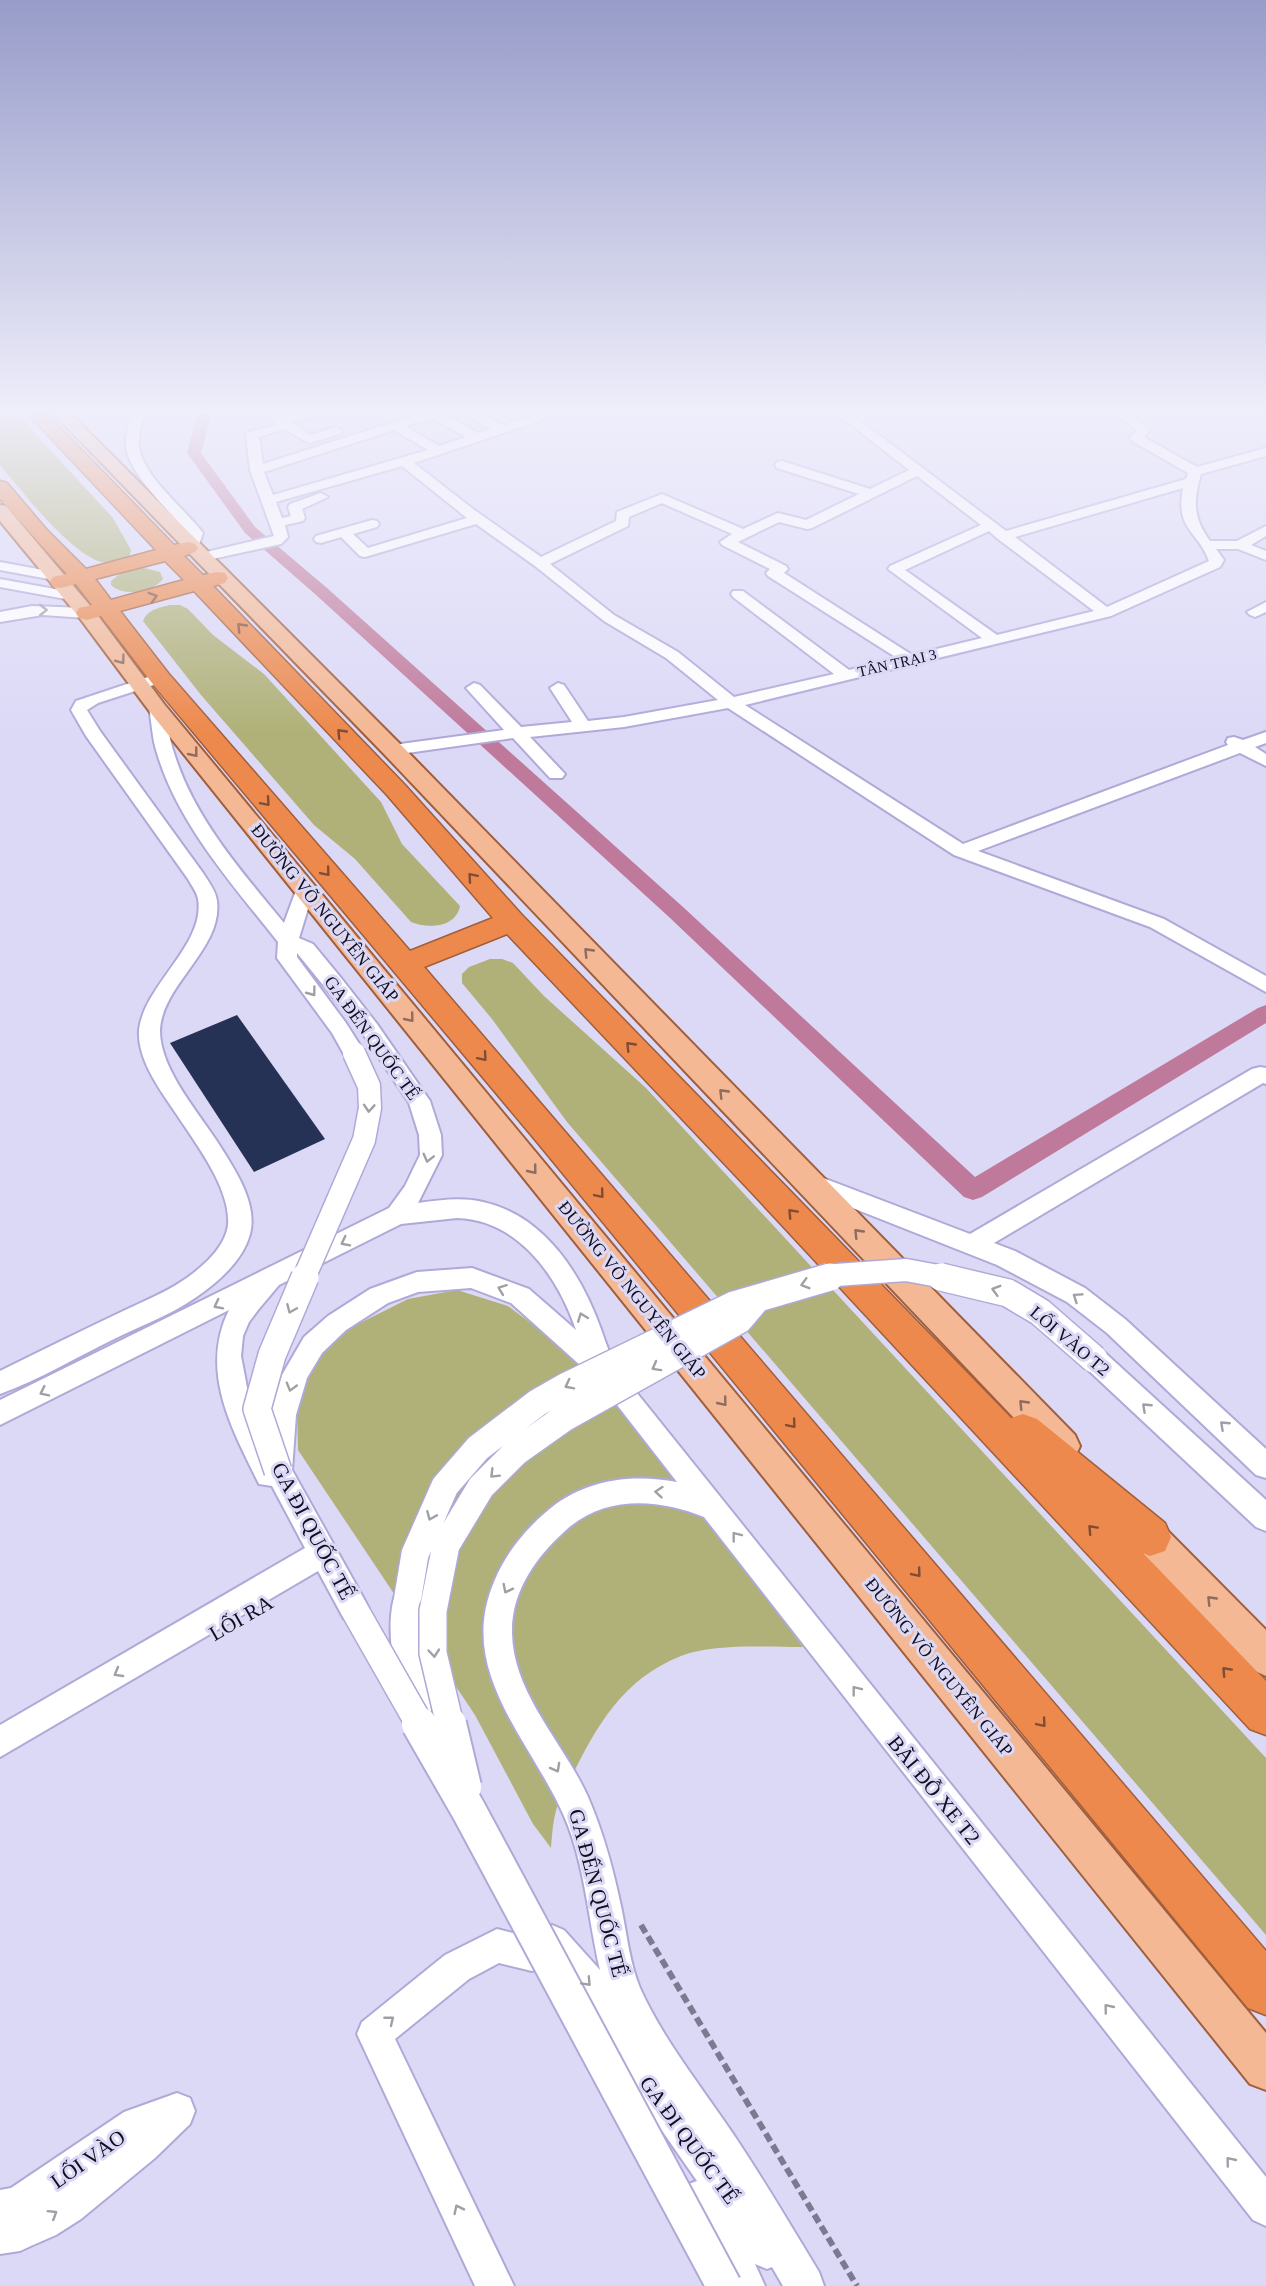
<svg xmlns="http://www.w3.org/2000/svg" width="1266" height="2286" viewBox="0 0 1266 2286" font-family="Georgia,serif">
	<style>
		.green { fill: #afb178 }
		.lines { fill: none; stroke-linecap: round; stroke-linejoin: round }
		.canal { fill: #bf799a; fill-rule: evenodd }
		.building { fill: #263156 }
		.minor-casing { stroke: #afa9d8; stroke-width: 4 }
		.major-casing { stroke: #a05e3c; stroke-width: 4 }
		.highway-casing { stroke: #a05e3c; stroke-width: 3 }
		.path { stroke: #7c7991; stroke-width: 6; stroke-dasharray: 9 4.5; stroke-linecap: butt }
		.minor { fill: #fff; fill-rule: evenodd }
		.major { fill: #f4b894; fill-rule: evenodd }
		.highway { fill: #ed894c; fill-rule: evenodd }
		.minor-bridge-far2-casing { stroke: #afa9d8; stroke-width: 25; stroke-linecap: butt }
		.minor-bridge-far1-casing { stroke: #afa9d8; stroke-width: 30; stroke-linecap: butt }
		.minor-bridge-casing { stroke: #afa9d8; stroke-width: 38; stroke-linecap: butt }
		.minor-bridge-far2 { stroke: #fff; stroke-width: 22 }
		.minor-bridge-far1 { stroke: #fff; stroke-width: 27 }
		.minor-bridge { stroke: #fff; stroke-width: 34 }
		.oneway { stroke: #7f4c36 }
		.oneway2 { stroke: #a09fa5 }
		.oneway3 { stroke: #8e6c5f }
		.labels { text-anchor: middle; stroke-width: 6; stroke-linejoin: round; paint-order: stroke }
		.far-street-label { font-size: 15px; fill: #110e1f; stroke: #dcd9f7 }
		.street-label { font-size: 18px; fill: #110e1f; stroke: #dcd9f7 }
		.near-street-label { font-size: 21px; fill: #110e1f; stroke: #dcd9f7 }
	</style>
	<rect width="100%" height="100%" fill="#dcd9f7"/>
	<!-- green -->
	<path class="green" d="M0,414H17L113,518L131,550L129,558C122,560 113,564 106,563C75,560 20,489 0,465Z
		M141,567L160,572L163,579C152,593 124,597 111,585V581L125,570Z
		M170,605H180L188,609L213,635L264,674L381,802L402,844L460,906C456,928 427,929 411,922L355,859L314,825L201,695L143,621C148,609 159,608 170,605Z
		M490,959H502L513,963L544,996L646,1088L1266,1758V1935L567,1122L492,1019L462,983V974L469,967Z
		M457,1290L508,1306L596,1372L803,1647C768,1647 713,1643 681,1656C623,1679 597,1725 571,1778C567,1788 560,1797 557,1807C553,1820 552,1835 551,1848L533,1824L475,1715L298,1450L297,1406L317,1359L352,1327L408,1299Z"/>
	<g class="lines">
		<!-- canal -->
		<path class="canal" d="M197,414H211L201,453L255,527L327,588L683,907L975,1177L1258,1008L1266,1005V1023L982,1197L973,1200L964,1197L669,917L315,594L245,533L187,453Z"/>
	</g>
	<!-- building -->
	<path class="building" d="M237,1015L325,1139L254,1172L170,1043Z"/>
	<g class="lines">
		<!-- minor casing -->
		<g class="minor-casing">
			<path id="minor" d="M133,414H145C142,424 138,435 139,446C142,476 186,510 203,533L197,550H187L185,547L189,534C171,513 128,473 126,446C125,435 129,424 133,414Z
				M295,414H315L313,417L291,422L311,435L336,427L342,431L340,434L309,443L284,429L259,437L263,464L419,414H444L478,433L491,429L465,414H480L503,425L536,414H553L551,417L414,463L473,509L541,557L616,521L617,512L662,494L743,529L778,513L806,520L859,494L777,468L775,465L777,462L782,461L870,489L909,470L837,414H851L1006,531L1186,479L1188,473L1132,441L1130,438L1137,430L1117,414H1130L1150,430L1144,437L1197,467L1266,448V456L1201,474C1193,501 1193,518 1210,541H1237L1266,526V536L1251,545L1266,551V560L1238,549H1216L1224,560L1220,567L1111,616L745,705L963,844L1228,745L1226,742L1228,738L1234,737L1243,740L1266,732V743L1255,747L1266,754V766L1240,753L978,851L1164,919L1266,976V992L1150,927L954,855L728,708L624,727L530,737L565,774L562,778H550L513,738L393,755L387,754L385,750L387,746L393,745L504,730L466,688L474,683L480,685L521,727L572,722L550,688L558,683L564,685L588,721L624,717L718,700L666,658L604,621L535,566L476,524L365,557L360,556L341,537L321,543L316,542L314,539L316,536L372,520L377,521L379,524L377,527L353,534L368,548L467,518L402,466L276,502L282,518L291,516L288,507L290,504L321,493L328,497L302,509L305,518L303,521L285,525L288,537L281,544L203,561L198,560L196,557L198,554L274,536L250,470L246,435L248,432L273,426L276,418ZM432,418L466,437L439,446L405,426ZM394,430L428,450L273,495L264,472ZM917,476L981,525L890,566L888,569L982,638L912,655L784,573L788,569L786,566L738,542L779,522L807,529L812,528ZM1183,488C1175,531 1198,530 1209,561L1107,607L1015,537ZM662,503L732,534L720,542L722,545L770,569L766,573L768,576L897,658L849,670L743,591H733L731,594L733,597L834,674L734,697L678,652L614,615L550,564L628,526L629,517ZM989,531L998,539L1094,611L997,635L905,570Z
				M1256,414H1266V420Z
				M0,562L54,572L61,576L54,580L0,570Z
				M0,579L71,592L78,596L71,600L0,587Z
				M1266,602V612L1255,617L1250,615L1247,612Z
				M32,606L86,608L94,613L86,618L43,615L0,622V612Z
				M160,673L168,678L166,681L98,703L87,710L100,731L203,873C208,881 216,891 217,901C223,949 161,985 160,1031C160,1070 200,1114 220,1146C235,1170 258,1204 250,1234C243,1261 217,1283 195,1298C171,1315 140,1326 114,1339C77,1357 39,1380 0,1394V1371C40,1351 79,1332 119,1313C137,1304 158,1296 176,1285C196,1273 225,1250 228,1225C231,1189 196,1144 177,1115C161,1091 137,1060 139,1030C144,985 206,944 198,899C197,892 191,885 188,879L86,736L71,710L76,701Z
				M157,703L165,708C168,723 169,739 174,753C194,818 242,872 284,923L298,885H312L314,889L299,938L313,944L341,978L377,1024L430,1101L441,1135L442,1155L418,1203C440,1200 462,1197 483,1202C545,1216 582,1275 602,1332C605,1342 610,1352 612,1362L1266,2177V2226L1253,2220L704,1517C658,1498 603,1495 565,1531C536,1557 511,1592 512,1633C513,1694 564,1743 588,1797C604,1834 614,1872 622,1911C627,1936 630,1964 640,1988C662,2037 697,2081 727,2125C760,2173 789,2223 819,2272L824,2286H783L772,2267L767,2269L755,2264L765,2286H725L677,2199L683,2186L697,2181L633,2089L581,2038L576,2026L581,2014L590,2010L546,1961L544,1966L532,1971L499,1963L469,1979L395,2039L514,2286H475L357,2034L362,2022L445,1955L497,1929L536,1939L540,1930L552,1925L564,1930L600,1970C588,1919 585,1864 564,1816C530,1739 456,1671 494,1582C505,1555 523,1532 545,1513C581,1480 630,1473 677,1482L600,1383L511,1303L471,1288L418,1292L388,1303L346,1330L322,1353L307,1378L296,1415L292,1470L364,1599L369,1609L364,1619L354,1623L344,1619L318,1571L0,1757V1725L305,1548L272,1486L259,1484C232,1429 199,1371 229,1310L0,1425V1400L389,1208L405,1186L420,1155L419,1135L409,1103L363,1034L297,953V957L346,1023L365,1053L362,1058L354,1061L346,1058L332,1033L277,958L278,942C233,885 178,824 157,753C152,739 152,723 149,708ZM457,1218C519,1220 558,1277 576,1330L529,1289L472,1268L417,1272L370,1289L328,1316L304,1337L282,1375L270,1415L267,1444L249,1398L241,1356L243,1336L249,1322L258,1310L279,1285L401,1224Z
				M1260,1067L1266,1068V1084L1263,1083L994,1243L1015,1251L1085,1288L1125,1319L1266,1449V1478L1256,1475L1107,1333L1067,1302L997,1265L802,1188L798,1182L802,1176L810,1173L970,1234L1252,1069Z
				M1094,1348L1103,1351L1266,1500V1531L1256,1527L1085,1367L1081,1359L1085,1351Z
				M408,1582L418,1586L422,1596L420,1632L431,1710L427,1721L416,1725L405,1721L401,1710C396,1671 382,1624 398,1586Z
				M177,2093L190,2098L195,2111L190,2124L155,2158L81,2219L56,2235L33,2245L20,2251L0,2254V2190L11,2188L124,2112Z"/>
		</g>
		<!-- major casing -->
		<g class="major-casing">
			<path id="major" d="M54,414H71L401,745L1075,1435L1080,1446L1075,1457L1063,1461L1051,1457L385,755Z
				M0,505L6,506L93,609L164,704L1266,2033V2090L1250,2084L150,712L79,617L0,521Z
				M1138,1509L1150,1513L1266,1630V1676L1253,1670L1126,1537L1120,1525L1126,1513Z"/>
		</g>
		<!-- highway casing -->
		<g class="highway-casing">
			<path id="highway" d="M28,414H47L174,545L188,542L195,544L198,548L195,552L184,556L203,575L217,572L225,573L228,578L225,583L213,586L405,785L521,914L1011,1418L1023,1414L1037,1419L1165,1523L1171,1537L1165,1551L1150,1556L1143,1553L1266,1681V1735L1250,1729L753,1194L507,934L424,967L1266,1951V2015L1248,2008L537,1142L152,683L101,616L87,620L79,618L76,613L79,608L92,605L76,584L61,588L53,587L50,582L53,577L67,574L0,499V481L7,483L46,529L86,569L156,550ZM165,561L184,580L111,600L95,579ZM194,591L387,795L493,918L410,951L168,673L120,611Z"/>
		</g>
		<!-- path -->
		<path class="path" d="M641,1925L857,2286"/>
		<!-- minor -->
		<use href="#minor" class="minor"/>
		<!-- major -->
		<use href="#major" class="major"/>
		<!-- highway -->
		<use href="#highway" class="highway"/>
		<!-- minor-bridge-far2 casing -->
		<g class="minor-bridge-far2-casing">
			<path id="minor-bridge-far2" d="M304,1278L364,1140L370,1108L369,1086L354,1053
				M825,1278L836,1275L906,1270L949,1278"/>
		</g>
		<!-- minor-bridge-far1 casing -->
		<g class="minor-bridge-far1-casing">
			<path id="minor-bridge-far1" d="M941,1277L1008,1293L1040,1312L1094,1359
				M278,1471L257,1409L272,1355L305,1277
				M408,1596L415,1554L445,1486L478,1448L537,1403L565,1387L734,1305L830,1277
				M354,1609L420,1725
				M450,1725L433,1653V1611L446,1545L481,1487L516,1452L564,1418L739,1320L756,1300"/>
		</g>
		<!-- minor-bridge casing -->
		<g class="minor-bridge-casing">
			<path id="minor-bridge" d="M419,1724L469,1811L724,2286
				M449,1724L464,1787"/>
		</g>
		<!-- minor-bridge-far2 -->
		<use href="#minor-bridge-far2" class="minor-bridge-far2"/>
		<!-- minor-bridge-far1 -->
		<use href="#minor-bridge-far1" class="minor-bridge-far1"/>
		<!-- minor-bridge -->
		<use href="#minor-bridge" class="minor-bridge"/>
	</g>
	<!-- one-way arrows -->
	<defs><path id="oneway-chevron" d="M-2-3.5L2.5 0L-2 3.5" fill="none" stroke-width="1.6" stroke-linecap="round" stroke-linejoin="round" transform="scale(1.5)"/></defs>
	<g class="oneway">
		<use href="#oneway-chevron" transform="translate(153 597) rotate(-16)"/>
		<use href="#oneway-chevron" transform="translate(241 627) rotate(-134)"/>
		<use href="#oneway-chevron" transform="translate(341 733) rotate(-134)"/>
		<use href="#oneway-chevron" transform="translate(266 802) rotate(49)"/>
		<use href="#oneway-chevron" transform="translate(326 872) rotate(50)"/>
		<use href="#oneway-chevron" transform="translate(472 877) rotate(-131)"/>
		<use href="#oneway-chevron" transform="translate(630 1046) rotate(-134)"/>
		<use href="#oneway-chevron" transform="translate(483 1057) rotate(49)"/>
		<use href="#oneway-chevron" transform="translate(600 1194) rotate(50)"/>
		<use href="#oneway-chevron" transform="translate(792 1213) rotate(-133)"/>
		<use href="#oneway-chevron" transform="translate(792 1424) rotate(50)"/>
		<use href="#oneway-chevron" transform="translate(1092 1529) rotate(-133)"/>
		<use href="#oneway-chevron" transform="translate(917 1573) rotate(50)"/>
		<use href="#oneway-chevron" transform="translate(1226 1671) rotate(-133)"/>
		<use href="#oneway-chevron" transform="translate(1042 1723) rotate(50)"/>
	</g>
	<g class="oneway2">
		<use href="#oneway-chevron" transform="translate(43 610) rotate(-1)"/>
		<use href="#oneway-chevron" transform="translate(312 992) rotate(53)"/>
		<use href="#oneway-chevron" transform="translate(369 1108) rotate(94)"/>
		<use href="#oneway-chevron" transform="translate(428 1158) rotate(104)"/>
		<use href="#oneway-chevron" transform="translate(345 1242) rotate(153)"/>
		<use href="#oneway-chevron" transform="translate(805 1284) rotate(164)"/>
		<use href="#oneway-chevron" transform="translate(502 1289) rotate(-159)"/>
		<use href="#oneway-chevron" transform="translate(996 1290) rotate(-164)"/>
		<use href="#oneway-chevron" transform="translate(1077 1297) rotate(-146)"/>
		<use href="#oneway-chevron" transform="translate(218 1305) rotate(153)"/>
		<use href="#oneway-chevron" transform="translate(291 1309) rotate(113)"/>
		<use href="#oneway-chevron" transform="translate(582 1317) rotate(-111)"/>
		<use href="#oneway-chevron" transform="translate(656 1367) rotate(151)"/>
		<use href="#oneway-chevron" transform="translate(569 1385) rotate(153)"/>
		<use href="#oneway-chevron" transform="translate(291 1387) rotate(106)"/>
		<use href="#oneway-chevron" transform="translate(44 1392) rotate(154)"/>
		<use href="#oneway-chevron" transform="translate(1146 1407) rotate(-137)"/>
		<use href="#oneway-chevron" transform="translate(1224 1425) rotate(-137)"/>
		<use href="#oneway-chevron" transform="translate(494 1474) rotate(135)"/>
		<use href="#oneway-chevron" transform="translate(659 1492) rotate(-175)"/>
		<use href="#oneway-chevron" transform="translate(431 1516) rotate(113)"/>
		<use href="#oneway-chevron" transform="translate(736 1536) rotate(-128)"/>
		<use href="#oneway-chevron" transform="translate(507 1589) rotate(117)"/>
		<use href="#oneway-chevron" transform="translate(434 1653) rotate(85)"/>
		<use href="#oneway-chevron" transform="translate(118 1673) rotate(150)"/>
		<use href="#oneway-chevron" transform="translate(856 1690) rotate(-128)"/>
		<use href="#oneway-chevron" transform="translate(556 1768) rotate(61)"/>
		<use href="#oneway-chevron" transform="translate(587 1982) rotate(47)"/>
		<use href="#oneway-chevron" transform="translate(1108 2008) rotate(-129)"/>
		<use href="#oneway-chevron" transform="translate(390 2020) rotate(-39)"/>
		<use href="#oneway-chevron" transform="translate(1230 2161) rotate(-129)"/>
		<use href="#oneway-chevron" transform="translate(458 2209) rotate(-116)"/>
		<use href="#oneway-chevron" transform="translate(53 2214) rotate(-32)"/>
	</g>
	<g class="oneway3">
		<use href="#oneway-chevron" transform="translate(121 660) rotate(53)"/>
		<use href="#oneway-chevron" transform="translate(194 753) rotate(51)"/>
		<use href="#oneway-chevron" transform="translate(588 952) rotate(-134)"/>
		<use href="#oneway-chevron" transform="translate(410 1018) rotate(51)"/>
		<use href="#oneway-chevron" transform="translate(723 1093) rotate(-134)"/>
		<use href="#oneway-chevron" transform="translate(533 1170) rotate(51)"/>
		<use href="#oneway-chevron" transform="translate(858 1233) rotate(-134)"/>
		<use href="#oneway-chevron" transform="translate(723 1402) rotate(51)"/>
		<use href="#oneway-chevron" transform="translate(1023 1404) rotate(-134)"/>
		<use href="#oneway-chevron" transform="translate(1211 1600) rotate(-134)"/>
	</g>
	<!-- sky -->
	<linearGradient id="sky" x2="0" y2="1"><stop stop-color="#979cc9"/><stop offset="0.56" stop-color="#efeefb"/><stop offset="1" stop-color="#efeefb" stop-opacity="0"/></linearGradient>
	<rect width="1266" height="734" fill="url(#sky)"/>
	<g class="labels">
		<!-- far-street labels -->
		<g class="far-street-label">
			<text transform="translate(897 663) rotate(-13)" y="5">TÂN TRẠI 3</text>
		</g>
		<!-- street labels -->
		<g class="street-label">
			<text transform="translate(325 913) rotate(51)" y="6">ĐƯỜNG VÕ NGUYÊN GIÁP</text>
			<text transform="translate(372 1038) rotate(54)" y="6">GA ĐẾN QUỐC TẾ</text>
			<text transform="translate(632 1290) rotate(51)" y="6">ĐƯỜNG VÕ NGUYÊN GIÁP</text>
			<text transform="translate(1070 1341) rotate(40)" y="6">LỐI VÀO T2</text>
			<text transform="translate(939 1667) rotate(51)" y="6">ĐƯỜNG VÕ NGUYÊN GIÁP</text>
		</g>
		<!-- near-street labels -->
		<g class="near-street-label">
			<text transform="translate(313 1531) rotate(62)" y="7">GA ĐI QUỐC TẾ</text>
			<text transform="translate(241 1618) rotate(-30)" y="7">LỐI RA</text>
			<text transform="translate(934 1790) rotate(51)" y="7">BÃI ĐỖ XE T2</text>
			<text transform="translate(598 1893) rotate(75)" y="7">GA ĐẾN QUỐC TẾ</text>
			<text transform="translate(689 2140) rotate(54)" y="7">GA ĐI QUỐC TẾ</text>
			<text transform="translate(88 2159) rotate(-35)" y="7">LỐI VÀO</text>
		</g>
	</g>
</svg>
